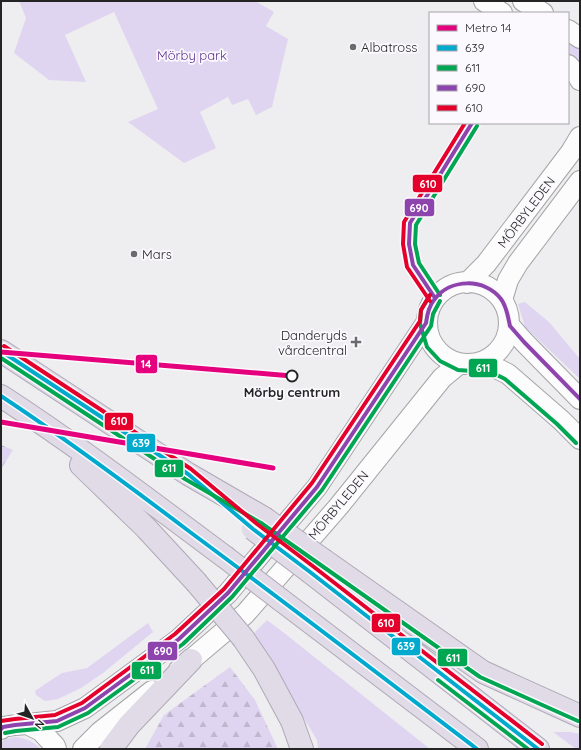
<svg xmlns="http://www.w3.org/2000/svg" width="581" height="750" viewBox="0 0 581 750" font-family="Quicksand,sans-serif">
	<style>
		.green { fill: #e0d5f1 }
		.forest { fill: url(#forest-firs) }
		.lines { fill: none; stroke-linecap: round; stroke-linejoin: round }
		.tertiary-casing { stroke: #a5a4a6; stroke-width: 22 }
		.motorway-casing { stroke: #afa9b7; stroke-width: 24 }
		.tertiary { stroke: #fcfcfd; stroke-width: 20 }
		.motorway { stroke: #e0dbe6; stroke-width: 22 }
		.motorway-bridge-casing { stroke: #afa9b7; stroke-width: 24; stroke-linecap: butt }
		.motorway-bridge { stroke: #e0dbe6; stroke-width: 22 }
		.bus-1-casing { stroke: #fbf9fd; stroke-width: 7 }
		.bus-2-casing { stroke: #fbf9fd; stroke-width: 7 }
		.bus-3-casing { stroke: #fbf9fd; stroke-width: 7 }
		.bus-4-casing { stroke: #fbf9fd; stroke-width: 7 }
		.bus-1 { stroke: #00a9ce; stroke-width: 4 }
		.bus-2 { stroke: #00a651; stroke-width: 4 }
		.bus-3 { stroke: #8e44ad; stroke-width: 4 }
		.bus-4 { stroke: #e4002b; stroke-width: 4 }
		.metro-1-casing { stroke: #fbf9fd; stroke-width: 8 }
		.metro-1 { stroke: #e5007d; stroke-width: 5 }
		.poi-dot { fill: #6b6a6c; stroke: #fbf9fd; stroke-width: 1.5 }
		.stop-dot { fill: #fbf9fd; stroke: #242425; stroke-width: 2 }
		.labels { text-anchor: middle; stroke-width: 3.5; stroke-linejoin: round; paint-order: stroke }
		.poi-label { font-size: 13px; fill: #242425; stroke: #fbf9fd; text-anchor: start }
		.park-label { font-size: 13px; fill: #5e3191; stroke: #fbf9fd }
		.street-label { font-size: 13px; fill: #242425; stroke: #fbf9fd }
		.stop-label { font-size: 13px; font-weight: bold; fill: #242425; stroke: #fbf9fd }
		.line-badge { stroke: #fbf9fd; stroke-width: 1.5 }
		.badge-label { font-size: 11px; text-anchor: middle; font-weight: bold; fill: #fff }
	</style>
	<defs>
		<pattern id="forest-firs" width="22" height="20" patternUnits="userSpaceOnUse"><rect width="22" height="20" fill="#e0d5f1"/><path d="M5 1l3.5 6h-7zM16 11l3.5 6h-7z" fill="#c0b7ce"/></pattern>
	</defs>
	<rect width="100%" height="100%" fill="#eeedef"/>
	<!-- green -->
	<path class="green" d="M19,1H255L274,12L266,26L288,39L272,107L256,115L248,99L232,105L228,97L200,112L216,148L184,163L128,122L158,109L114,12L65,35L86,82L49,80L14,53L26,18Z
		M568,42L580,46V65L568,53Z
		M525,302L549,322L580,359V379L525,327L518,304Z
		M267,620L288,636L430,749H318L317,740L291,697L268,661L254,633Z
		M148,623L153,632L103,673L81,688L58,699L45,701L36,695L35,691L45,684L62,673L87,668Z
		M553,732H570L580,734V749H576Z
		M15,737C26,738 33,741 41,749H1V742L6,739Z"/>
	<!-- forest -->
	<path class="forest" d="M1,445L13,450L1,469Z
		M230,667L255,700L278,749H145L164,715Z"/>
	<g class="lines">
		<!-- tertiary casing -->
		<g class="tertiary-casing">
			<path id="tertiary" d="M484,1L502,13
				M523,1L543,13
				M568,30L580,38
				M568,65L578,76L580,80
				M427 323a41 41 0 1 1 82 0a41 41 0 1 1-82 0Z
				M467,283L486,264L571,152L580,137
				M502,300L508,280L518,263L580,181
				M510,326L524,342L580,399
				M484,362L508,374L561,420L580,439
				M179,670L245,614L339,506L442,378L459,364
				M27,724L41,731L55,746L56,749
				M1,729L3,727L15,725L27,724L57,721L85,708L179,639L228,593L317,487L426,323
				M83,749L100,732L152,691"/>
		</g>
		<!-- motorway casing -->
		<g class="motorway-casing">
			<path id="motorway" d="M1,351L188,474L264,518
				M1,396C78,446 151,502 225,557
				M81,465L146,528L196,582
				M325,561L483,672L580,716
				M310,572L538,749
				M281,600L477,749
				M243,638L264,669L292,721L302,749
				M111,749L129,725L191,660"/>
		</g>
		<!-- tertiary -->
		<use href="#tertiary" class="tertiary"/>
		<!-- motorway -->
		<use href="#motorway" class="motorway"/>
		<!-- motorway-bridge casing -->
		<g class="motorway-bridge-casing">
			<path id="motorway-bridge" d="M264,518L325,561
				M253,529L310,572
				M225,557L281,600
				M196,582L243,638"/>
		</g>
		<!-- motorway-bridge -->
		<use href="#motorway-bridge" class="motorway-bridge"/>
		<!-- bus-1 casing -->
		<g class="bus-1-casing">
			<path id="bus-1" d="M1,351L188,474L253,529L310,572L538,749
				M1,396C66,439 128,485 190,532C286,603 381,676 477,749"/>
		</g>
		<!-- bus-2 casing -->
		<g class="bus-2-casing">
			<path id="bus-2" d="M430,295L421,310L420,324L427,347L440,361L458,370L472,371L483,368L505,379L557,424L576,443
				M440,295L419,263L415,244L416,225L477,126
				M1,358L185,479L261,523L480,677L578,721
				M438,680L528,749
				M5,733L16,731L58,727L88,713L183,644L232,597L322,490L431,326L433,314L440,301"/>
		</g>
		<!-- bus-3 casing -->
		<g class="bus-3-casing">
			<path id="bus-3" d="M435,298L413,265L409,244L410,223L472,123
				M510,326L524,342L580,399
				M1,729L3,727L15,725L57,721L85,708L179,639L228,593L317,487L426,323C427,315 429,306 434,300C450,278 485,278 501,299C507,307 508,317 510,326"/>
		</g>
		<!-- bus-4 casing -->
		<g class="bus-4-casing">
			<path id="bus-4" d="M430,301L407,267L403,244L404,222L465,123
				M4,346L191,469L257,524L314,567L542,744
				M1,721L15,719L55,715L82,703L175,634L224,589L312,483L420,321L421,310L430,295"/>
		</g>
		<!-- bus-1 -->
		<use href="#bus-1" class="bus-1"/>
		<!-- bus-2 -->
		<use href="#bus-2" class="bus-2"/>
		<!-- bus-3 -->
		<use href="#bus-3" class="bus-3"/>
		<!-- bus-4 -->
		<use href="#bus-4" class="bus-4"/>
		<!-- metro-1 casing -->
		<g class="metro-1-casing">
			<path id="metro-1" d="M1,352L292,376
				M1,422L273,468"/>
		</g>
		<!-- metro-1 -->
		<use href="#metro-1" class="metro-1"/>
	</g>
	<!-- markers -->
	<g class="poi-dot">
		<circle cx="353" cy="47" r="4"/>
		<circle cx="134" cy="254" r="4"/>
		<path d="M354 336h4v4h4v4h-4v4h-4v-4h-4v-4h4z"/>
	</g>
	<circle class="stop-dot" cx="292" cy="376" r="5.5"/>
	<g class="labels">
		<!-- poi labels -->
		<g class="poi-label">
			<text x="361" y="52">Albatross</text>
			<text x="142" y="259">Mars</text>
			<text x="347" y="340" text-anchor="end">Danderyds<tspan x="347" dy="15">vårdcentral</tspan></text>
		</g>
		<!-- park labels -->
		<g class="park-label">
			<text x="192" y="60">Mörby park</text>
		</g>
		<!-- street labels -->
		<g class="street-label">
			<text transform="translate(526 212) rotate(-53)" y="5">MÖRBYLEDEN</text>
			<text transform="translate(338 505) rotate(-50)" y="5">MÖRBYLEDEN</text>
		</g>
		<!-- stop labels -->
		<g class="stop-label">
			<text x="292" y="397">Mörby centrum</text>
		</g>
	</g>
	<g class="line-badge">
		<rect x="412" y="174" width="31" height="19" rx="4" fill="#e4002b"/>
		<rect x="404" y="198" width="31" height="19" rx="4" fill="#8e44ad"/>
		<rect x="135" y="354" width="23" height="20" rx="4" fill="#e5007d"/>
		<rect x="468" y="358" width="30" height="20" rx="4" fill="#00a651"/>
		<rect x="104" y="412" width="30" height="19" rx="4" fill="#e4002b"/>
		<rect x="126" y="433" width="30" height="20" rx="4" fill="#00a9ce"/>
		<rect x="154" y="459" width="30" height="19" rx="4" fill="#00a651"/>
		<rect x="371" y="613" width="30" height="20" rx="4" fill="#e4002b"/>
		<rect x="391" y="637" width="30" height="19" rx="4" fill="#00a9ce"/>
		<rect x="147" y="641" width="31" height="20" rx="4" fill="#8e44ad"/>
		<rect x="437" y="648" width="31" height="19" rx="4" fill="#00a651"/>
		<rect x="131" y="661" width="31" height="19" rx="4" fill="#00a651"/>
	</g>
	<g class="badge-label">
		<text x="428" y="188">610</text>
		<text x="419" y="212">690</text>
		<text x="146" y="368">14</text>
		<text x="483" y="372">611</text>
		<text x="119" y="425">610</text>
		<text x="141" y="447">639</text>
		<text x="169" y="472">611</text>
		<text x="386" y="627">610</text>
		<text x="406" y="650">639</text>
		<text x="163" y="655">690</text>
		<text x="453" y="662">611</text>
		<text x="147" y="674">611</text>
	</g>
	<!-- border -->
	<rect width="581" height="750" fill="none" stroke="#242425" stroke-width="4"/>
	<!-- legend -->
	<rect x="429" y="12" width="140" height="112" fill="#fbf9fd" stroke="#a5a4a7"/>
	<rect x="437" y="25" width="20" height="6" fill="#e5007d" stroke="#a5a4a7"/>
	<text x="465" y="32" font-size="12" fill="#242425">Metro 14</text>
	<rect x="437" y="45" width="20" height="6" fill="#00a9ce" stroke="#a5a4a7"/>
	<text x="465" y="52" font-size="12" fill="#242425">639</text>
	<rect x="437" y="65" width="20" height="6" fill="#00a651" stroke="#a5a4a7"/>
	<text x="465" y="72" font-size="12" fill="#242425">611</text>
	<rect x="437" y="85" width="20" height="6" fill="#8e44ad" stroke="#a5a4a7"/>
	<text x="465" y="92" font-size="12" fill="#242425">690</text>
	<rect x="437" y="105" width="20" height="6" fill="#e4002b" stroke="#a5a4a7"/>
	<text x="465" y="112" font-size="12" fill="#242425">610</text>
	<!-- north arrow -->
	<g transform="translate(32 718) rotate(130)" stroke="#fbf9fd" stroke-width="3" paint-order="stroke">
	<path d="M0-3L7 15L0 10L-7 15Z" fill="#242425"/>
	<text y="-6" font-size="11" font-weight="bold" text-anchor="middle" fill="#242425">N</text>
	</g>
</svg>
